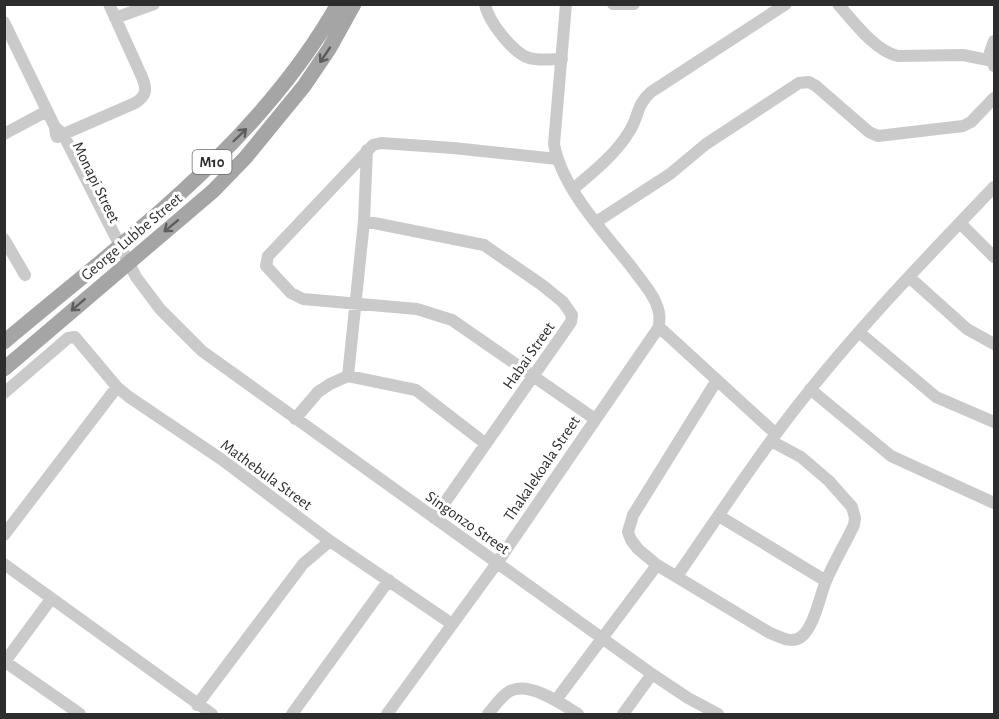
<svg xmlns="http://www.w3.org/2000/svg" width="999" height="719" viewBox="0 0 999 719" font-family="'Alegreya Sans',sans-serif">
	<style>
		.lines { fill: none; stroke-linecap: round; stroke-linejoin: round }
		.minor { stroke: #cacaca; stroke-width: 12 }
		.major { stroke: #a5a5a5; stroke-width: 15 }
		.oneway { stroke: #5d5d5d }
		.labels { text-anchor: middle; stroke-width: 6; stroke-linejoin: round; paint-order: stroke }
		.shield { fill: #fff; stroke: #6c6c6c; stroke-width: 1.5 }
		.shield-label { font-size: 15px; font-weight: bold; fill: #2d2d2d }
		.street-label { font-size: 16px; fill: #2d2d2d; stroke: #fff }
	</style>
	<rect width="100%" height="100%" fill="#fff"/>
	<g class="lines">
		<!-- minor -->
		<path class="minor" d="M485,4C488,21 513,53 529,58C539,61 552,59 562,59
			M566,4L554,144C562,189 605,233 633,269C642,282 656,296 659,313C660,317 659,323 659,327L776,434
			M613,4H634
			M838,4C853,21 875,51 898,56L963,55L993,61
			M115,18L154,4
			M4,22L55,127L56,135
			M994,66L990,52L994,41
			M55,127L63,134L136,277L160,309L202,351L652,674L688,698L718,714
			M4,134L47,111
			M57,137L135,103C147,96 147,89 142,77L109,4
			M557,159L453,148L381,143L373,145L268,256L266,266L291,293L303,299L417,309L452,320L595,419
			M573,189C593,172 615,155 629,132C639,117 636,105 651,92L786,4
			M364,221L484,245L542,285L563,302L572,315L571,322L434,518
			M596,222L670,174L706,144L799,83L809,82L816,86L869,132L878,136L963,126L971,122L994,98
			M960,223L994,257
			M4,239L25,275
			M909,277L967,329L994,344
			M860,333L936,397L994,422
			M348,376L364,221L367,150
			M717,380L633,515L628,532L631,540L638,549L657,565L770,633C780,637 791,644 801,637C814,628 820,595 826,581C834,562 845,544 854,525L855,518L852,507L829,481L801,457L771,441
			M810,389L891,456L994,503
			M4,393L68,338L75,337L117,387L129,397L221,459L330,541L452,624
			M295,419L318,392L330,384L348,376L416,390L486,444
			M719,516L826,581
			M4,535L117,387
			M4,564L212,714
			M677,576C720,514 762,449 810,390C867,319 931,253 994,187
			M4,661L80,714
			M4,663L51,599
			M556,700L657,565
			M197,705L303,564L330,541
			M292,714L389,580
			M387,714L497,563L659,327
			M488,714C494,707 501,696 510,691C529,681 562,704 578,714
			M623,714L652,674"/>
		<!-- major -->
		<path class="major" d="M4,342C125,240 259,144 338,4
			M4,369L213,191L246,157L304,86L329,49L354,4"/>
	</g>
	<!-- one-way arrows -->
	<defs><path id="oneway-shaft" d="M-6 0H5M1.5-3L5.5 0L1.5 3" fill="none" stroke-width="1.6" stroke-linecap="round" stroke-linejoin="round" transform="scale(1.5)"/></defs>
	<g class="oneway">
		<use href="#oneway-shaft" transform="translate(325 55) rotate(124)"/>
		<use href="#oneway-shaft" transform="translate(240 135) rotate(-44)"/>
		<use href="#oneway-shaft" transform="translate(171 226) rotate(140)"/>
		<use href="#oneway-shaft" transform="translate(78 305) rotate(139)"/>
	</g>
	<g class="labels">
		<!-- shield labels -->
		<rect class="shield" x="192.5" y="150" width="39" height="24" rx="4.5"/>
		<g class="shield-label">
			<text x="212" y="167">M10</text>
		</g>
		<!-- street labels -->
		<g class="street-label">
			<text transform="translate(97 182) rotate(64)" y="6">Monapi Street</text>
			<text transform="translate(131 236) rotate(-40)" y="6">George Lubbe Street</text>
			<text transform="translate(528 355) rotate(-55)" y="6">Habai Street</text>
			<text transform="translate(541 468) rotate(-56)" y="6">Thakalekoala Street</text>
			<text transform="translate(267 474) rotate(36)" y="6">Mathebula Street</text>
			<text transform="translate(468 522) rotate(35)" y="6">Singonzo Street</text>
		</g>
	</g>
	<!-- border -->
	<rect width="999" height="719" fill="none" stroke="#2d2d2d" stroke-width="12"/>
</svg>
